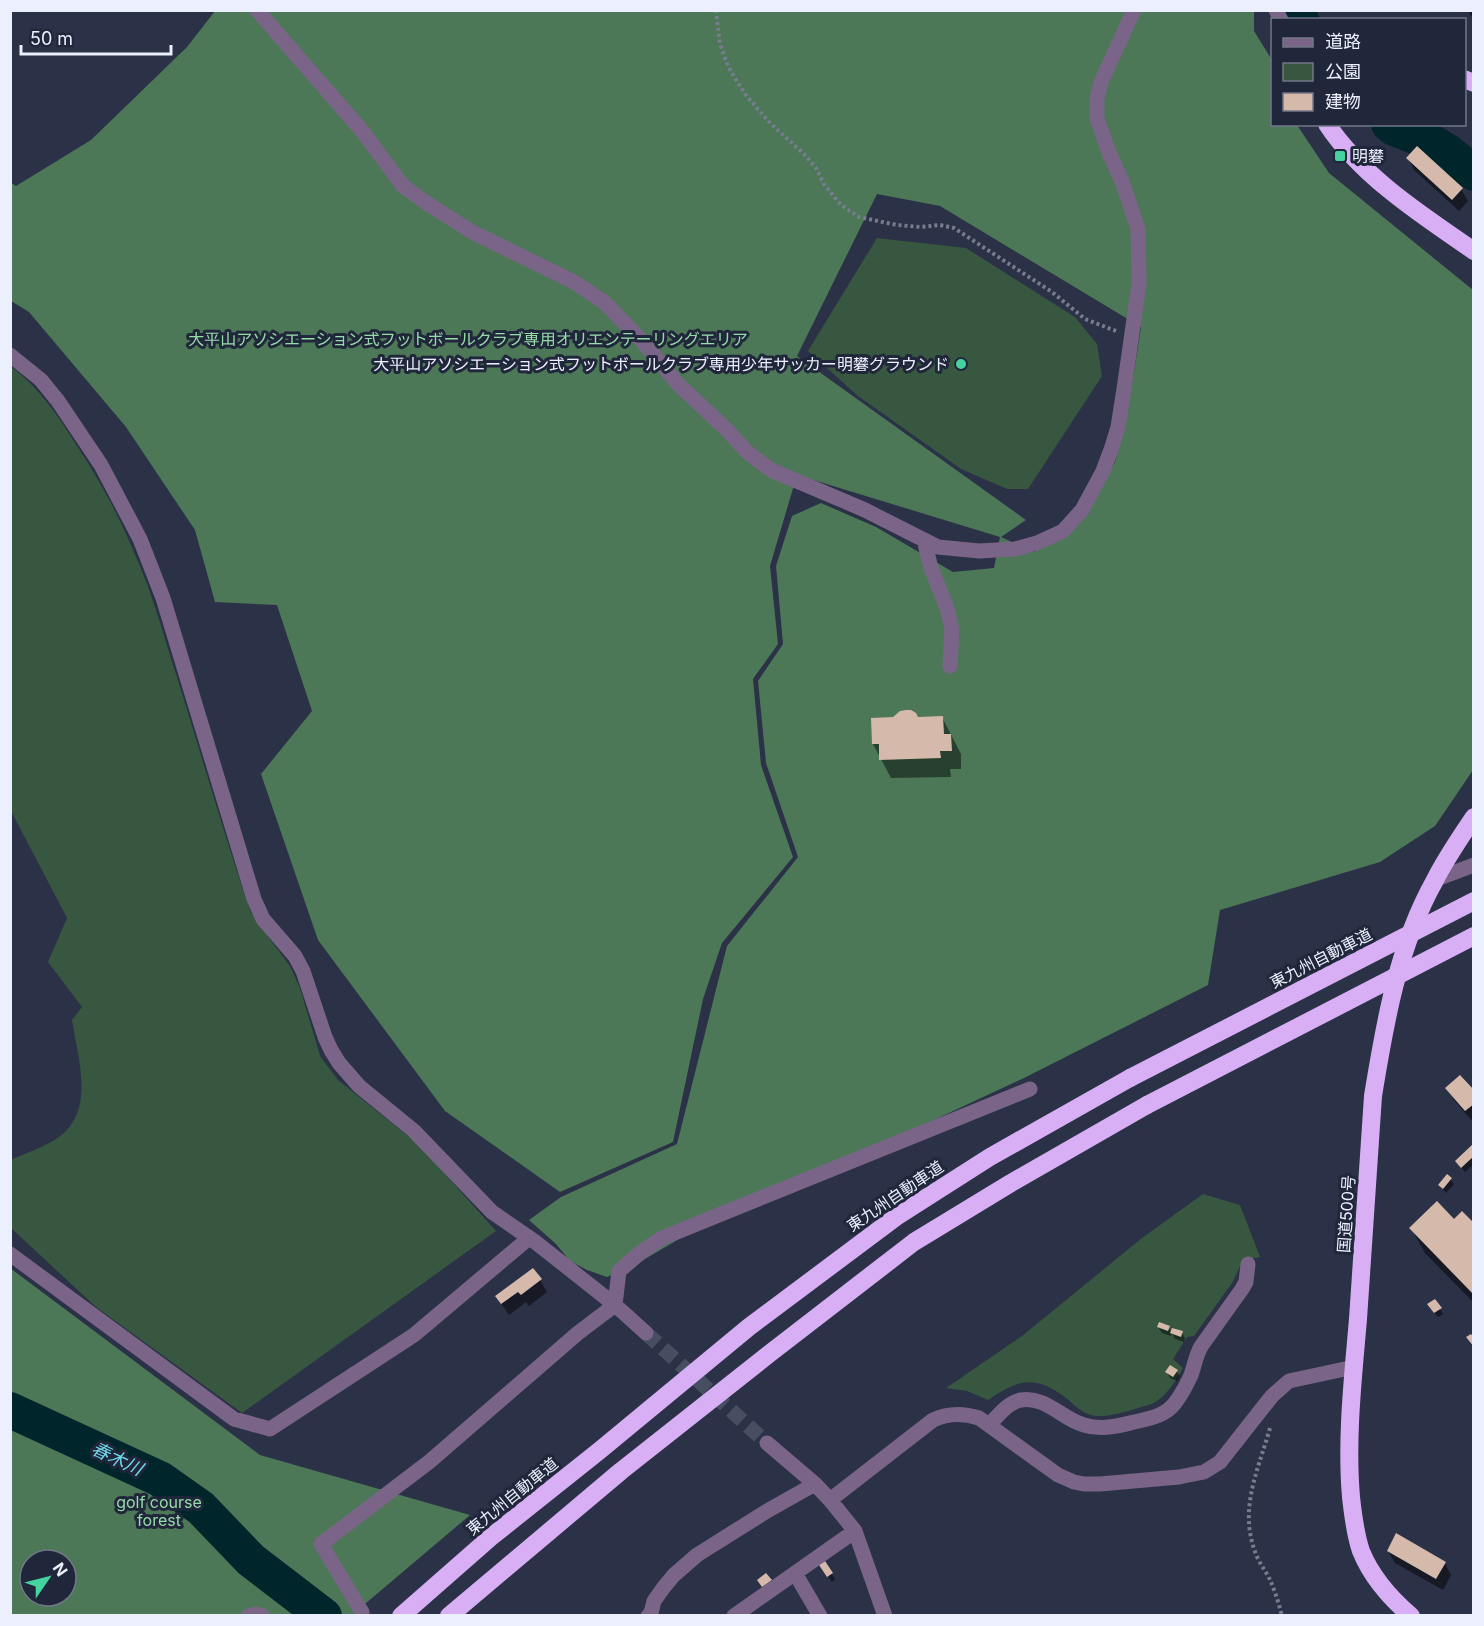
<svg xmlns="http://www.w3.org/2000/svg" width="1484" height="1626" viewBox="0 0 1484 1626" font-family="Inter,'Noto Sans JP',sans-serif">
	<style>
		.green { fill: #385740 }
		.forest { fill: #4c7858; fill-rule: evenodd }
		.shadow { fill: #0007 }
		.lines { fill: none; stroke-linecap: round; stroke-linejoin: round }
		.river { stroke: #00262c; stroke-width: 36 }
		.building { fill: #d5baac }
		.minor-tunnel { stroke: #484e62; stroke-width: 15; stroke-dasharray: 15 8; stroke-linecap: butt }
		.path { stroke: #777c8e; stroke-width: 4; stroke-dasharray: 3 3; stroke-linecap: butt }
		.minor { stroke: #7a6588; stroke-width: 15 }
		.highway { stroke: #d8aff4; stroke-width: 18 }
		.highway-bridge { stroke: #d8aff4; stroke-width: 18 }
		.poi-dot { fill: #45d49f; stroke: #21273b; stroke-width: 2 }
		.labels { text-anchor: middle; stroke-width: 6; stroke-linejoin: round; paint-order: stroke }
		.poi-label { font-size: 16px; fill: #ecf0fe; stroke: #21273b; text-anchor: start }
		.park-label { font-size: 16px; fill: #96dca9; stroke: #21273b }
		.street-label { font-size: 16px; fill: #ecf0fe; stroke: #21273b }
		.water-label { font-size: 18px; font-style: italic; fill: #70d9eb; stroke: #21273b }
	</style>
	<rect width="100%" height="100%" fill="#2b3146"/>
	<!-- green -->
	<path class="green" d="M877,238L966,248L1075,317L1097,344L1102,376L1028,489H1007L961,469L858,396L808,351Z
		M10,366C39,387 59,417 77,446C99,479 118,514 133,550C151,589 162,630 175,671C199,747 221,825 247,901L251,912L260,926L290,966L300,988L318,1049L320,1056L338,1080L418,1144L496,1231L242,1413L96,1307L11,1228V1160C26,1153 53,1144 65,1132C94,1103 77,1055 72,1020L82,1007L48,962L67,918L11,811Z
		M1203,1194L1240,1205L1260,1257L1243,1260L1232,1283L1194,1336L1187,1337L1173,1359L1183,1368C1175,1382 1167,1396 1152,1404C1136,1408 1104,1421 1088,1414C1080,1411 1072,1403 1065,1397C1034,1374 1017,1380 988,1400L967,1391L946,1388L1022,1336L1142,1238Z"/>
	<!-- forest -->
	<path class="forest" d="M215,11H1254V31L1272,60V124L1297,125L1329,173L1473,290V770L1435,826L1380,862L1220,910L1208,985L1024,1078L679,1239L645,1259L607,1277L587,1270L570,1261L556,1244L529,1220L561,1197L677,1144L727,946L798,857L766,763L758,681L783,644L776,566L792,516L821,503L876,527L953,572L994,568L1000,537L797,475L770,566L778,644L753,679L761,765L793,857L722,943L703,999L673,1142L560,1192L445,1111L318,940L261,774L312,711L277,605L215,602L195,530L126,427L29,312L11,301L10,182L16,186L91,140L187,47ZM877,194L940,206L1141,327L1128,409L1115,462L1088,509L1066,531L1034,552L1001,537L1026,520L797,356Z
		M10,1268L260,1455L470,1515L352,1615H11ZM30,1560H66V1596H30Z"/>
	<!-- shadow -->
	<path class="shadow" d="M1468,10H1474V18L1471,16Z
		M1408,158L1461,189L1468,201L1459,211L1414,170Z
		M942,717L961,754V769H950L951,777L891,778L873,744L894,718Z
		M1447,1088L1474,1092L1473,1122L1454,1100Z
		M1474,1145V1164L1465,1172L1460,1166Z
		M1450,1179L1454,1184L1446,1193L1439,1185Z
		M1454,1221L1474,1225V1303L1425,1253L1411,1228Z
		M540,1280L547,1292L529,1306L526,1302L509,1315L497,1297Z
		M1435,1301L1443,1314L1438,1317L1432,1310Z
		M1158,1327L1169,1328L1172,1333L1171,1336L1162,1333Z
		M1172,1333H1182L1185,1338L1184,1342L1175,1339Z
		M1176,1371L1180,1376L1177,1381L1170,1378L1167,1372Z
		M1388,1551L1445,1563L1451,1575L1443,1590L1395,1563Z
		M825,1564L835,1579L832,1582L821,1566Z"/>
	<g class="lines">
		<!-- river -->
		<path class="river" d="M1294,10L1301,20
			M1389,124L1394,128L1435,144L1448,152L1474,173
			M10,1410L160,1479L201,1508L251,1560L324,1616"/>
	</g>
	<!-- building -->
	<path class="building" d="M1417,146L1463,188L1452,200L1406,158Z
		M906,710H911L916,713L918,717L943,716L944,734H951L952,751H940L941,758L879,760V744H872L871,718L893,717L900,711Z
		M1460,1075L1474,1090V1104L1465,1111L1445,1088Z
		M1474,1143V1156L1461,1168L1455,1161Z
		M1447,1174L1452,1178L1443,1189L1438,1185Z
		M1437,1201L1454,1219L1462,1211L1474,1223V1295L1409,1228Z
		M533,1268L542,1279L521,1295L518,1292L501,1304L495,1296Z
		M1435,1299L1442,1308L1434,1313L1427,1304Z
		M1159,1322L1170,1326L1168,1331L1157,1327Z
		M1172,1328L1183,1331L1181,1337L1170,1333Z
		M1471,1334L1474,1338V1347L1466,1337Z
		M1170,1365L1178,1370L1173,1377L1165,1372Z
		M1396,1533L1446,1562L1436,1579L1387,1551Z
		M825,1561L833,1573L827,1577L819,1565Z
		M766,1573L772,1580L762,1587L757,1580Z"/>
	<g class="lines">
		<!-- minor-tunnel -->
		<path class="minor-tunnel" d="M646,1333L767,1443"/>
		<!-- path -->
		<path class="path" d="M716,10L720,44L728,66L736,80L746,95L768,121L804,154L816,168L824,184L841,205L859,217L897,225L921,227L940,225L954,228L1052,292L1085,319L1116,331
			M1270,1428C1257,1474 1237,1512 1258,1559C1262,1567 1267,1573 1270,1580C1275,1591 1279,1604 1282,1616"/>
		<!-- minor -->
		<path class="minor" d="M257,10L363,132L403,186L425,202L472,232L574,282L604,302L642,341L677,383L728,431L747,452L771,470L865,510L938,547L979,551L1015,549L1037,543L1063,531L1082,510L1103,471L1112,447L1118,427L1124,389L1139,284L1138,229L1122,181L1109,153L1097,118V99L1101,82L1134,10
			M1276,10L1281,20
			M10,355L41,380L58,401L101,465L140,539L163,598L254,899L263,919L295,956L303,971L325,1037L331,1050L339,1063L359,1086L414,1131L492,1212L534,1241L615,1305L646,1333
			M924,540L931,568L947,608L952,629L950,666
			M1434,880L1474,865
			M10,1254L234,1419L270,1429L414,1335L529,1238
			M989,1425C998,1416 1008,1402 1021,1400C1046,1396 1062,1419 1084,1425C1103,1431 1120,1425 1139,1421C1152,1418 1166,1415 1175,1403C1181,1395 1187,1384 1191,1375C1195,1364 1196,1354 1202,1345L1242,1289L1246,1282L1248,1264
			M767,1443L815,1484L830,1500L855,1531L885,1616
			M830,1500L933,1420C948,1413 963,1413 979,1418L1058,1475L1074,1482L1084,1484H1100L1179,1477L1204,1472L1220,1462L1272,1396L1289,1381L1354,1367
			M795,1573L820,1616
			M362,1612L321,1544L429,1462L578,1333L615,1305L619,1271L640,1253L662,1238L1030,1089
			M248,1616L257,1614L263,1616
			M648,1616L651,1613L654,1601L664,1587L674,1575L697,1555L767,1511L815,1484
			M734,1616L855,1531"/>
		<!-- highway -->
		<path class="highway" d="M1464,79L1474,83
			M1327,124C1361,176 1423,216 1474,251
			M401,1616L491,1537L599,1451L749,1327L896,1217L990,1157L1130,1078
			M449,1616L621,1471L769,1354L914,1242L1011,1183L1147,1105
			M1411,1616C1390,1598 1371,1576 1361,1551C1355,1534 1353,1515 1351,1497C1346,1438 1353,1378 1358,1319C1363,1245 1368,1170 1373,1096C1385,1022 1398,946 1435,880C1446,858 1460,838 1474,817"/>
		<!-- highway-bridge -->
		<path class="highway-bridge" d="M1130,1078L1474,901
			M1147,1105L1474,936"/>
	</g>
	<!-- markers -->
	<g class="poi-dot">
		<rect x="1334" y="150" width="12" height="12" rx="3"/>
		<circle cx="961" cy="364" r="6"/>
	</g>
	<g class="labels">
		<!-- poi labels -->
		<g class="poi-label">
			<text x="1352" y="162">明礬</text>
			<text x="949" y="370" text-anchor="end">大平山アソシエーション式フットボールクラブ専用少年サッカー明礬グラウンド</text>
		</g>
		<!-- park labels -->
		<g class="park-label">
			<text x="468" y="345">大平山アソシエーション式フットボールクラブ専用オリエンテーリングエリア</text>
			<text x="159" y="1508">golf course<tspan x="159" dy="18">forest</tspan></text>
		</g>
		<!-- street labels -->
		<g class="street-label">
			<text transform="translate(1321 958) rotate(-27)" y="6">東九州自動車道</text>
			<text transform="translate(895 1196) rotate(-34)" y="6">東九州自動車道</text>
			<text transform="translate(1346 1214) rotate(-86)" y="6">国道500号</text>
			<text transform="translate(512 1496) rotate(-39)" y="6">東九州自動車道</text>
		</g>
		<!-- water labels -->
		<g class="water-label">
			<text transform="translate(117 1459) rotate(25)" y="6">春木川</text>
		</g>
	</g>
	<!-- border -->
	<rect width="1484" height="1626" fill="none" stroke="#ecf0fe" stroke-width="24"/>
	<!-- legend -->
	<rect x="1271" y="18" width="195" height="108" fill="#21273b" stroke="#727789" stroke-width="1.5"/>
	<rect x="1283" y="38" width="30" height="9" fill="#7a6588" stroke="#727789" stroke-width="1.5"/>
	<text x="1325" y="48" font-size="18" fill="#ecf0fe">道路</text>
	<rect x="1283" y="63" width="30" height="18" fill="#385740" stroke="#727789" stroke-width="1.5"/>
	<text x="1325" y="78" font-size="18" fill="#ecf0fe">公園</text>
	<rect x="1283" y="93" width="30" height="18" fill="#d5baac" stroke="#727789" stroke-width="1.5"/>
	<text x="1325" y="108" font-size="18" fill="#ecf0fe">建物</text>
	<!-- north arrow -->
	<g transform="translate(48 1578) rotate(55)"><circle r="28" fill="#21273b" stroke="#727789" stroke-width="1.5"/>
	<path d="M0-4.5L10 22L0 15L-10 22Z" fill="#45d49f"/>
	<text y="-9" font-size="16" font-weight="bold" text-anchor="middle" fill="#ecf0fe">N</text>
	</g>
	<!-- scale -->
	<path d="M21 45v9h150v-9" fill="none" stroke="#ecf0fe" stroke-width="3"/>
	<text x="30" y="45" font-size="18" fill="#ecf0fe" stroke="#21273b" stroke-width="4.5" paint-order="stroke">50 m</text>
</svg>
